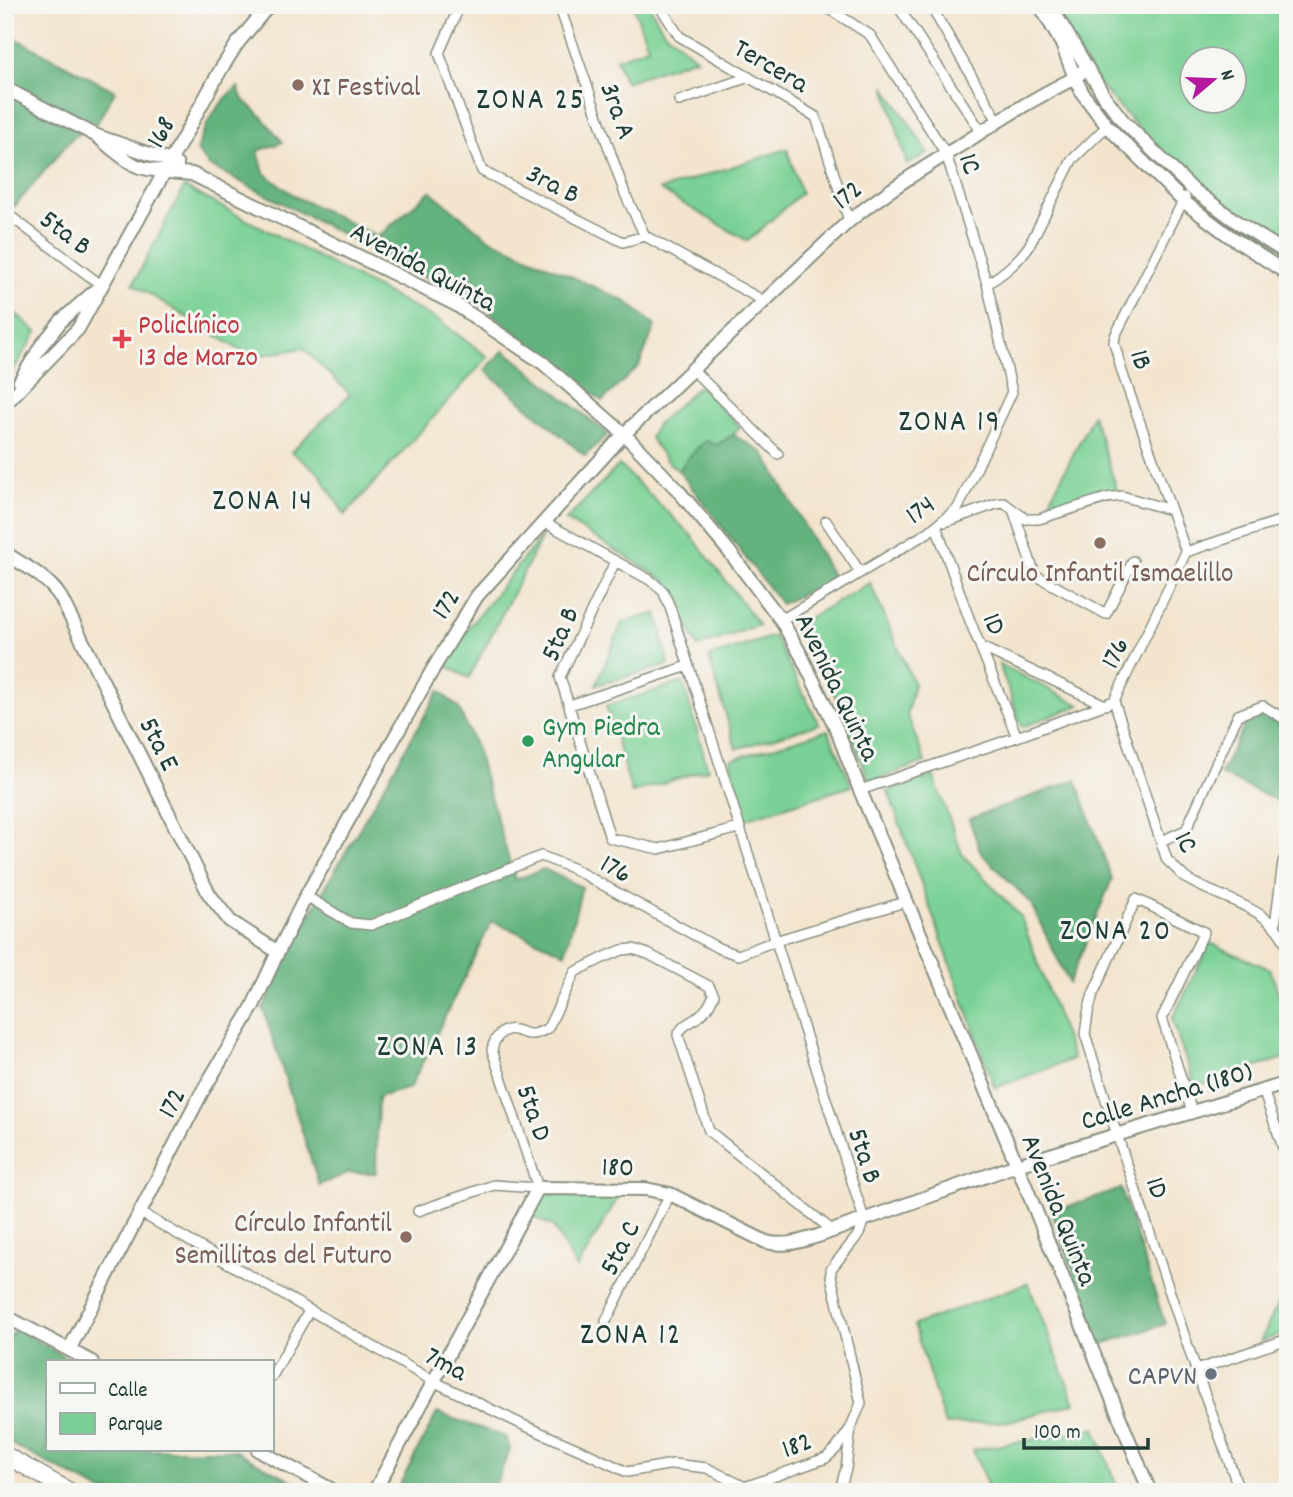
<svg xmlns="http://www.w3.org/2000/svg" width="1293" height="1497" viewBox="0 0 1293 1497" font-family="Dekko,sans-serif">
	<style>
		.green { fill: #7ad195; stroke: #4c8764; stroke-width: 2; fill-rule: evenodd }
		.forest { fill: #63b37e; stroke: #417859; stroke-width: 2 }
		.lines { fill: none; stroke-linecap: round; stroke-linejoin: round }
		.street-casing { stroke: #899081; stroke-width: 12 }
		.secondary-casing { stroke: #899081; stroke-width: 16 }
		.highway-casing { stroke: #899081; stroke-width: 19 }
		.street { stroke: #fff; stroke-width: 9 }
		.secondary { stroke: #fff; stroke-width: 12 }
		.highway { stroke: #fff; stroke-width: 16 }
		.education-dot { fill: #8d6e63; stroke: #f6f6f2; stroke-width: 2.5 }
		.health-dot { fill: #e0444e; stroke: #f6f6f2; stroke-width: 2.5 }
		.leisure-dot { fill: #2e9e5b; stroke: #f6f6f2; stroke-width: 2.5 }
		.worship-dot { fill: #6b7280; stroke: #f6f6f2; stroke-width: 2.5 }
		.labels { text-anchor: middle; stroke-width: 6; stroke-linejoin: round; paint-order: stroke }
		.street-label { font-size: 28px; fill: #1f3d34; stroke: #f6f6f2 }
		.education-label { font-size: 28px; fill: #785e54; stroke: #f6f6f2; text-anchor: start }
		.health-label { font-size: 28px; fill: #be3a42; stroke: #f6f6f2; text-anchor: start }
		.leisure-label { font-size: 28px; fill: #27864d; stroke: #f6f6f2; text-anchor: start }
		.worship-label { font-size: 28px; fill: #5b616d; stroke: #f6f6f2; text-anchor: end }
		.neighbourhood-label { font-size: 30px; letter-spacing: 2px; fill: #1f3d34; stroke: #f6f6f2 }
	</style>
	<rect width="100%" height="100%" fill="#f6f6f2"/>
	<filter id="ink" filterUnits="userSpaceOnUse"><feTurbulence type="fractalNoise" baseFrequency=".0143" numOctaves="2"/><feDisplacementMap in="SourceGraphic" scale="14" xChannelSelector="R" yChannelSelector="G"/><feConvolveMatrix kernelMatrix="1 2 1 2 8 2 1 2 1" color-interpolation-filters="sRGB"/></filter>
	<filter id="wash" filterUnits="userSpaceOnUse"><feTurbulence type="fractalNoise" baseFrequency=".00686" numOctaves="4" result="noise"/><feDisplacementMap in="SourceGraphic" scale="28" xChannelSelector="R" yChannelSelector="G"/><feGaussianBlur stdDeviation="1.57" result="paint"/><feColorMatrix in="noise" values="0 0 0 0 0 0 0 0 0 0 0 0 0 0 0 0 0 1.4 0 .05"/><feComposite in="paint" operator="in"/></filter>
	<g filter="url(#wash)">
		<rect width="100%" height="100%" fill="#f3e4ce"/>
		<!-- green -->
		<path class="green" d="M633,5H649L663,30L696,58L625,82L616,59L648,47Z
			M1048,5H1288V251L1216,206L1160,151L1099,85ZM1192,60H1234V102H1192Z
			M885,86L928,153L907,165L885,85Z
			M787,149L801,193L748,241L660,190Z
			M184,187L438,320L488,357L345,515L319,473L291,452L350,394L303,348L251,357L133,284Z
			M7,306L37,332L5,383V325Z
			M699,386L740,427L733,435L717,445L688,458L679,471L666,460L650,438L657,424Z
			M1093,415L1118,493L1083,500L1080,495L1045,510Z
			M619,465L691,535L759,625L698,647L666,581L566,520Z
			M544,533L469,678L443,664L451,650Z
			M870,583L914,684L907,714L925,762L870,782L832,688L800,623Z
			M657,613L669,665L596,685L622,623Z
			M774,636L819,724L736,749L709,657Z
			M999,664L1080,705L1022,727Z
			M683,682L708,769L632,793L606,706Z
			M828,730L852,786L745,819L730,760Z
			M933,775L962,854L1021,917L1073,1059L995,1088L888,791Z
			M1210,943L1270,969L1288,1021V1057L1195,1087L1172,1019Z
			M540,1194H620L577,1269L553,1226L529,1215Z
			M1028,1283L1075,1403L1010,1421L945,1425L914,1325Z
			M1288,1283V1332L1260,1342Z
			M1095,1428L1119,1492H990L973,1450Z"/>
		<!-- forest -->
		<path class="forest" d="M5,33L115,91L97,123L72,138L15,206L5,203Z
			M238,87L242,98L261,116L283,142L258,151L264,173L296,197L378,237L430,191L488,238L627,302L655,326L639,366L602,401L483,307L208,165L197,150C204,124 217,104 238,87Z
			M504,350L608,434L585,456L485,370Z
			M733,435L764,453L834,579L781,604L679,471L688,458L705,441L717,445Z
			M439,691L458,707L475,745L515,880L544,869L582,887L565,953L492,921L410,1088L378,1097L376,1173H348L319,1185L263,1008L307,919Z
			M1263,716L1288,729V806L1220,774L1245,724Z
			M1076,780L1112,879L1069,983L1030,902L981,853L969,819Z
			M1121,1189L1165,1324L1100,1345L1052,1212Z
			M16,1329L74,1362H47V1450H234L313,1492H103L5,1441V1342Z
			M437,1413L506,1437L510,1449L497,1481L491,1492H396Z"/>
	</g>
	<g filter="url(#ink)">
		<g class="lines">
			<!-- street casing -->
			<g class="street-casing">
				<path id="street" d="M460,5L439,53L482,171L623,242L645,236L764,301
					M548,5L561,11L625,194L645,236
					M659,5L679,36L816,117L849,221
					M897,5L981,131
					M930,5L998,121
					M679,101L749,77
					M1185,197L1115,336L1114,342L1122,372L1186,552
					M5,212L101,285
					M987,284C1004,273 1017,263 1029,246L1072,160L1107,126
					M692,369L778,454
					M1014,512L1035,575L1106,614L1133,561
					M826,521L860,572
					M544,522L650,580L663,591L670,607L864,1219L859,1234L831,1269V1276L861,1403L851,1427L846,1469L839,1492
					M945,522L996,504L1004,503L1026,519H1039L1106,498L1122,496L1171,510
					M936,526L970,621L1017,737
					M615,562L560,677L610,838L659,849L739,828
					M781,620L927,533L958,508L1012,392L987,284L946,154L870,35L823,5
					M981,647L1105,705
					M1114,701L1167,860C1174,866 1180,874 1187,879C1221,900 1272,906 1288,948
					M570,705L688,666
					M860,790L1017,737L1114,701L1186,552L1288,518
					M1161,841L1186,830L1238,715L1263,706L1288,721
					M306,896L351,923L371,925L541,856L572,868L718,948L738,955L775,941L908,901
					M1275,926L1283,862L1288,852
					M1263,1090L1288,1162
					M1192,1112L1162,1018L1204,932L1136,899L1093,994L1088,1013L1085,1034L1117,1135L1196,1370L1240,1492
					M418,1211L494,1185L538,1188L492,1050C494,1039 502,1027 515,1030C521,1031 525,1035 532,1034C537,1034 543,1031 548,1028L575,972L603,958L622,950L633,949L648,954L709,986L714,995C710,1004 707,1010 700,1015C691,1024 684,1022 678,1035L709,1131L833,1231
					M141,1213L433,1381L521,1424L587,1453L627,1472L673,1464L707,1468L745,1487L749,1492
					M606,1321L670,1194
					M1196,1370L1288,1339
					M271,1378L309,1311
					M745,1487L826,1458L836,1449L850,1429"/>
			</g>
			<!-- secondary casing -->
			<g class="secondary-casing">
				<path id="secondary" d="M1040,5L1062,44L1075,78L1083,94L1107,126L1183,201L1228,235L1288,274
					M1050,5L1104,96L1123,121L1191,188L1237,222L1288,254
					M5,88L97,136L170,161L177,165
					M97,136C109,146 122,159 137,166C154,172 174,172 192,174L455,304L543,363L624,434L676,488L728,550L781,620L801,655L836,728L860,790L1017,1165L1150,1492
					M20,381L41,346L62,320L95,291
					M8,401L78,329L221,69L237,44L269,5
					M5,553C25,566 48,577 61,598L209,894L230,921L278,952
					M5,1316L92,1362
					M69,1350L201,1094L252,1008L278,952L306,896L433,669L477,596L624,434L849,221C885,192 925,167 964,143C1000,120 1037,96 1075,78L1086,68
					M258,1450L336,1492
					M374,1492L538,1188L646,1189L670,1194L766,1242C786,1247 800,1241 818,1236L1017,1165L1288,1083"/>
			</g>
			<!-- highway casing -->
			<g class="highway-casing">
				<path id="highway" d="M5,1455L71,1492"/>
			</g>
			<!-- street -->
			<use href="#street" class="street"/>
			<!-- secondary -->
			<use href="#secondary" class="secondary"/>
			<!-- highway -->
			<use href="#highway" class="highway"/>
		</g>
	</g>
	<!-- markers -->
	<g class="education-dot">
		<circle cx="298" cy="85" r="7"/>
		<circle cx="1100" cy="543" r="7"/>
		<circle cx="406" cy="1237" r="7"/>
	</g>
	<path class="health-dot" d="M118.5 328.5h7v7h7v7h-7v7h-7v-7h-7v-7h7z"/>
	<circle class="leisure-dot" cx="528" cy="741" r="7"/>
	<circle class="worship-dot" cx="1211" cy="1374" r="7"/>
	<g class="labels">
		<!-- street labels -->
		<g class="street-label">
			<text transform="translate(772 64) rotate(30)" y="10">Tercera</text>
			<text transform="translate(620 110) rotate(70)" y="10">3ra A</text>
			<text transform="translate(159 131) rotate(-62)" y="10">168</text>
			<text transform="translate(972 163) rotate(70)" y="10">1C</text>
			<text transform="translate(554 182) rotate(27)" y="10">3ra B</text>
			<text transform="translate(846 193) rotate(-39)" y="10">172</text>
			<text transform="translate(67 231) rotate(37)" y="10">5ta B</text>
			<text transform="translate(424 265) rotate(28)" y="10">Avenida Quinta</text>
			<text transform="translate(1143 359) rotate(73)" y="10">1B</text>
			<text transform="translate(919 508) rotate(-36)" y="10">174</text>
			<text transform="translate(444 603) rotate(-58)" y="10">172</text>
			<text transform="translate(996 623) rotate(67)" y="10">1D</text>
			<text transform="translate(558 633) rotate(-66)" y="10">5ta B</text>
			<text transform="translate(1113 652) rotate(-64)" y="10">176</text>
			<text transform="translate(839 686) rotate(64)" y="10">Avenida Quinta</text>
			<text transform="translate(161 743) rotate(63)" y="10">5ta E</text>
			<text transform="translate(1188 841) rotate(63)" y="10">1C</text>
			<text transform="translate(617 867) rotate(29)" y="10">176</text>
			<text transform="translate(1166 1094) rotate(-17)" y="10">Calle Ancha (180)</text>
			<text transform="translate(170 1102) rotate(-63)" y="10">172</text>
			<text transform="translate(536 1112) rotate(71)" y="10">5ta D</text>
			<text transform="translate(867 1155) rotate(72)" y="10">5ta B</text>
			<text transform="translate(618 1165) rotate(1)" y="10">180</text>
			<text transform="translate(1159 1187) rotate(71)" y="10">1D</text>
			<text transform="translate(1061 1209) rotate(68)" y="10">Avenida Quinta</text>
			<text transform="translate(618 1247) rotate(-63)" y="10">5ta C</text>
			<text transform="translate(447 1362) rotate(28)" y="10">7ma</text>
			<text transform="translate(796 1443) rotate(-21)" y="10">182</text>
		</g>
		<!-- education labels -->
		<g class="education-label">
			<text x="312" y="95">XI Festival</text>
			<text x="1100" y="581" text-anchor="middle">Círculo Infantil Ismaelillo</text>
			<text x="392" y="1231" text-anchor="end">Círculo Infantil<tspan x="392" dy="32">Semillitas del Futuro</tspan></text>
		</g>
		<!-- health labels -->
		<g class="health-label">
			<text x="138" y="333">Policlínico<tspan x="138" dy="32">13 de Marzo</tspan></text>
		</g>
		<!-- leisure labels -->
		<g class="leisure-label">
			<text x="542" y="735">Gym Piedra<tspan x="542" dy="32">Angular</tspan></text>
		</g>
		<!-- worship labels -->
		<g class="worship-label">
			<text x="1197" y="1384">CAPVN</text>
		</g>
		<!-- neighbourhood labels -->
		<g class="neighbourhood-label">
			<text x="531" y="108">ZONA 25</text>
			<text x="950" y="430">ZONA 19</text>
			<text x="263" y="509">ZONA 14</text>
			<text x="1116" y="939">ZONA 20</text>
			<text x="428" y="1055">ZONA 13</text>
			<text x="631" y="1343">ZONA 12</text>
		</g>
	</g>
	<!-- margin -->
	<rect width="1293" height="1497" fill="none" stroke="#f6f6f2" stroke-width="28"/>
	<!-- legend -->
	<rect x="46" y="1360" width="228" height="91" fill="#f6f6f2" stroke="#a0aca6" stroke-width="2"/>
	<rect x="60" y="1383" width="35" height="10" fill="#ffffff" stroke="#a0aca6" stroke-width="2"/>
	<text x="108" y="1396" font-size="21" fill="#1f3d34">Calle</text>
	<rect x="60" y="1413" width="35" height="21" fill="#7ad195" stroke="#a0aca6" stroke-width="2"/>
	<text x="108" y="1430" font-size="21" fill="#1f3d34">Parque</text>
	<!-- north arrow -->
	<g transform="translate(1213 80) rotate(71)"><circle r="33" fill="#f6f6f2" stroke="#a0aca6" stroke-width="2"/>
	<path d="M0-5L12 26L0 18L-12 26Z" fill="#b5179e"/>
	<text y="-10" font-size="19" font-weight="bold" text-anchor="middle" fill="#1f3d34">N</text>
	</g>
	<!-- scale -->
	<path d="M1024 1438v10h124v-10" fill="none" stroke="#1f3d34" stroke-width="3.5"/>
	<text x="1034" y="1438" font-size="21" fill="#1f3d34" stroke="#f6f6f2" stroke-width="5" paint-order="stroke">100 m</text>
</svg>
